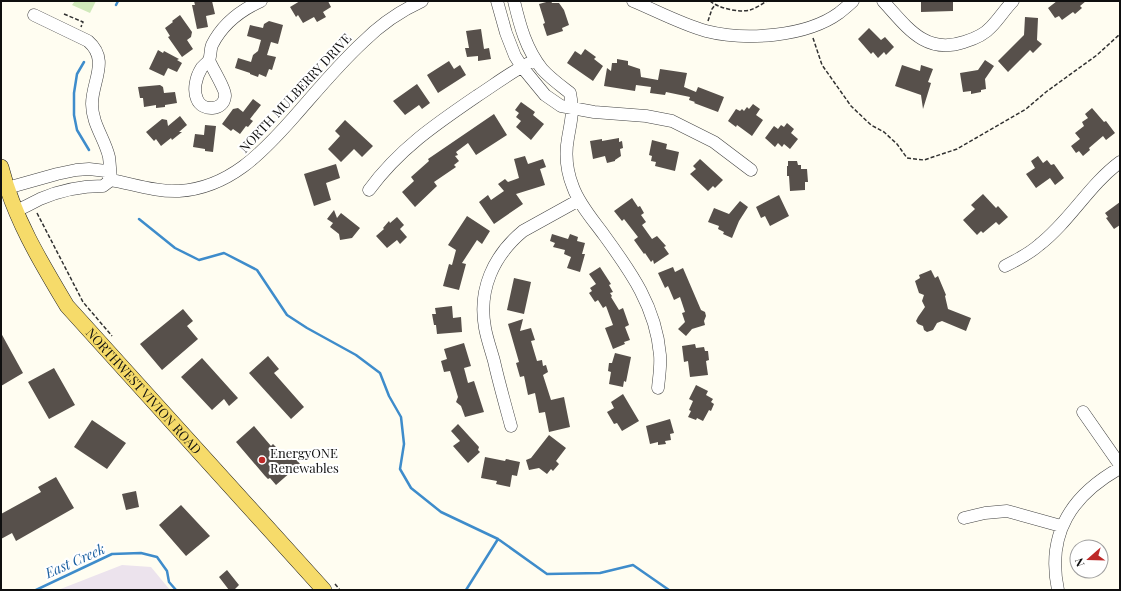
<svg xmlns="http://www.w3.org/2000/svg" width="1121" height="591" viewBox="0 0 1121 591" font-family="'Playfair Display',serif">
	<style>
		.industrial { fill: #ece3ed }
		.green { fill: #d0e9ba }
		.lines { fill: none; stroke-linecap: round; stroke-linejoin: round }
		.stream { stroke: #3e8ccb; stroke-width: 2.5 }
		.building { fill: #57504b }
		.minor-casing { stroke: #424242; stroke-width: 13 }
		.major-casing { stroke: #202020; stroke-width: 16 }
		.path { stroke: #313131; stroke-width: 1.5; stroke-dasharray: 4 2; stroke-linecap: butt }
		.minor { stroke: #fff; stroke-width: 12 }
		.major { stroke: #f6db6a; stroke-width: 15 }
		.poi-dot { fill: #bd2928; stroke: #fff; stroke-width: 1.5 }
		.labels { text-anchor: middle; stroke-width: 4; stroke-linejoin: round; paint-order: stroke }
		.street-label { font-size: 13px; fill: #0f0f0f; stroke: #fff }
		.poi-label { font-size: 13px; fill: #0f0f0f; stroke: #fff; text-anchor: start }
		.water-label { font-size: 14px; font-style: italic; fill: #195e9f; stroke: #fff }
	</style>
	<rect width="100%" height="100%" fill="#fffdf1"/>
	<!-- industrial -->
	<path class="industrial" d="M122,565L151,567L170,590H58Z"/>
	<!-- green -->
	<path class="green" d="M75,1H96L90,13L72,5Z"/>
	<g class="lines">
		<!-- stream -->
		<path class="stream" d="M116,5L118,1
			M84,62L77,74L74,93V115L77,130L89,150
			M139,219L175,248L199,260L224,253L257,270L287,315L307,328L356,355L380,373L389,396L401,417L404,444L400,469L411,488L441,512L498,539
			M36,590L112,554L141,553L157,557L167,571L169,582L176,590
			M466,590L498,539L547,574L600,573L633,565L669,590"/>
	</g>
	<!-- building -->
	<path class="building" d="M194,1H212L215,14L206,16L208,27L197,29L192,5H195Z
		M300,1H328L331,7L323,12L326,17L317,22L314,17L303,23L298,15L296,17L290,7Z
		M550,1H551L552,3H559L564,10L569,25L562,28L563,31L547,36L543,24L545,23L539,4Z
		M921,1H953V11L921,12Z
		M1057,1H1086L1080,6L1082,8L1075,14L1073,12L1062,20L1059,16L1055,18L1048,8Z
		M180,15L192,32L191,37L187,40L193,49L182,57L168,37L170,36L165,28L173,22L172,21Z
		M1025,17L1038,18L1037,40L1042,44L1033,53L1030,50L1008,72L998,61L1024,35Z
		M269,21L283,25L278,44L271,42L267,55L276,57L272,70L269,69L266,77L259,74L258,77L250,74V73L235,68L238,58L251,62L253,55L258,51L261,40L247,36L250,25L263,28L264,24Z
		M869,28L881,40L885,37L894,47L886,55L884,52L878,58L873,52L871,54L858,39Z
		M481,29L484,49L489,48L491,59L478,61V56L467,57L465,48H469L466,31Z
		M585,49L596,57L594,59L603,66L593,81L567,63L575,51L581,55Z
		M158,50L163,53L164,51L179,59L177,60L182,63L177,72L168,68L164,76L149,69Z
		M617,59L628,61V65L640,69L641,77L658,80L660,69L687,73L684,87L696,92L698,87L724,97L718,112L694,103L695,102L689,100L690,97L666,92L665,95L650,93L651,87L636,85L635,91L604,86L607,68L611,71L612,63H617Z
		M985,60L994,66L985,79L986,89L981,90V92L971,94V91L963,92L960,73L978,70Z
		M449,61L454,69L460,65L466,75L438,93L427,75Z
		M902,65L920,71L921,65L933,69L928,82L931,83L923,109L921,95L895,86Z
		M417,84L430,103L422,109L419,105L405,115L393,101Z
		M160,85L163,87L164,93L175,92L177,103L165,105V107L156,108V105L144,107L143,98H140L138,87Z
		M253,99L261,105L250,119L253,121L248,127L246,126L240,134L233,129L231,131L222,124L233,109L238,108L243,112Z
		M521,102L535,112L533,115L544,124L531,140L516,127L521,121L516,117L519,113L515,110Z
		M753,104L760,109L756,115L763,120L752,136L737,125L736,127L728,121L736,109L740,111L742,109L744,111L747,107L749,109Z
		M1092,108L1104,122L1106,121L1115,133L1106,140L1103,136L1089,148L1090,150L1083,156L1079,151L1076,153L1071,146L1080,139L1075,133L1084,126L1082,122L1088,118L1085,114Z
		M494,114L507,135L476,155L468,143L456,152L458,155L455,156L459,161L454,165L456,167L434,182L437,186L415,207L402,192L414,181L411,177L429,161L428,159Z
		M180,116L187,125L179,132H182L172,140L171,138L161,146L156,139L154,141L146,132L162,119L167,120L168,126Z
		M345,120L373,146L362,157L354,149L341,162L328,149L340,136L335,131Z
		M787,123L794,129L791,133L798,139L790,149L784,144L782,147L778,143L775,147L765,138L774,126L778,129L781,125L784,127Z
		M205,125L216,126L213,152L205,151V149L193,147L195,134L204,135Z
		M619,138V142L622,141L623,148L620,149L621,156L615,160V161L607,163L605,156L593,159L590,141L602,139V141Z
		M652,140L667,144L666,149L679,152L675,171L655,166L656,162L651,161L652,156L649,155Z
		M525,156L528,164L543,159L546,167L540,169L545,185L516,194L523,204L494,224L479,202L488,195L491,200L504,191L498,184L505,179L508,182L519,178L514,159Z
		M1038,156L1043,163L1047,160L1051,165L1054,164L1064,178L1055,185L1050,178L1036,188L1026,174L1035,168L1031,161Z
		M700,159L723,180L715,188L713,186L708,191L690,174L696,169L693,166Z
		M788,161H797L798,165H801V169H807L808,182H805V190L790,191L789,176H787V166H788Z
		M336,164L340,178L326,183L331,200L314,206L304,174Z
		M983,194L996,208L998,206L1008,217L999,225L996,222L983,233L981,231L977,235L963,220L975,209L971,205Z
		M779,195L789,216L770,226L765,216L761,218L756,207Z
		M632,198L638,207L640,206L644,213L641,215L646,222L642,225L652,239L657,236L666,246L664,247L669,254L654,264L653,260L651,262L645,253L644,254L634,240L638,237L624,219L622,221L614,211Z
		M740,201L748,207L739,221L732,238L723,234L724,232L718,229L719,226L708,222L714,208L729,214Z
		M1120,202V225L1114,229L1106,218L1108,217L1105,213Z
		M334,210L337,218L341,213L360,228L352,238L340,240L339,234L330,227L333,223L327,219Z
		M467,216L490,231L482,244L477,240L462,263L466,264L459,290L443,286L449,264L452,265L456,250L448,245Z
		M397,217L404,225L400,229L407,237L400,244L397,240L387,248L376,236L384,229L383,228L389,221L390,223Z
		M552,234L568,239L570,234L578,237L577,241L585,243L582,254H585L580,272L567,268L571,257L564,254L565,250L553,247L555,243L550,241Z
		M600,267L611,284L609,285L613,292L610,293L612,296L611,297L619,310L623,308L629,325L625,327L630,340L624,342L625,344L613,349L605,328L613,325L606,306L603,308L598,300L595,302L589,293L592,291L590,288L596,284L589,274Z
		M673,267L675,272L683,268L701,310L705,312L706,316L704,321L705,325L692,329L686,336L678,329L685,322L682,313L685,312L680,297L674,300L668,286L665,288L658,273Z
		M931,270L935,278L938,276L946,295L945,296L948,309L971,318L966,331L942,321L937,323L933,330L927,332L924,330L923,326L918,324L916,321L918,317L925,307L922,301L924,295L919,293L915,281L920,278L919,275Z
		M514,278L531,282L524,314L507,310Z
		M452,306L453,318L461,317L462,332L437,334L436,325H434L432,314H436L435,308Z
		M183,309L193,321L187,326L198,339L162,370L140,344Z
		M523,319L520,331L531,328L535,340L531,341L537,361L542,360L543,366L546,365L548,372L543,375L551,400L564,397L570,427L549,432L545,412L539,413L535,393L528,395L524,376L520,377L516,363L519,362L508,324Z
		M1,333L23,373L1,386Z
		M464,343L471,366L464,368L468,383L474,381L484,412L465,417L461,406L456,402L458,397L450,371L444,372L441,361L447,359L444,349Z
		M695,344L696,348L704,347L705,351H708L709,360L706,361L708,375L690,377L688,361L684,362L682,346Z
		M615,353L631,357L626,382L624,381L623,387L609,384L611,372L608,371L609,363H612Z
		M268,356L279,369L274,373L304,407L291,419L249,373Z
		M202,358L238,398L229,406L224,399L212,410L181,377Z
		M54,368L75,405L49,419L28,382Z
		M696,385L708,391L706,395L713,399L711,402L714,404L711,411L709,410L703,421L697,418L696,420L688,417L691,411L689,410L693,401L689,399Z
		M623,394L639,421L622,431L617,423L614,424L607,412L614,408L611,402Z
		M670,419L674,433L670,434L671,440L665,441L666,444L658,445V442L650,444L646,426Z
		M92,420L126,443L107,469L74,447Z
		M458,424L479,447L478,450L480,452L468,463L453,446L460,441L451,431Z
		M254,426L271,446L273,444L285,456L290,452L300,464L276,485L270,478L268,479L265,476L236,442Z
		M549,435L566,448L556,461L559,464L553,471L551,469L547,474L539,468L529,470L526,460L531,458Z
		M485,457L505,461L506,459L520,462L517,476L512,475L510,487L496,484L497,481L481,478Z
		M56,477L74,508L16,541L12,533L1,539V514L41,492L38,487Z
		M136,491L139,507L126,510L122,494Z
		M181,505L210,536L186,556L159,525Z
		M227,570L239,585L234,590H229L219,577Z"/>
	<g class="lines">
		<!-- minor casing -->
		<g class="minor-casing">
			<path id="minor" d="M497,1L506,33L515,56L522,67L545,95L561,106L594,112L646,116L672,121L714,142L751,170
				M514,1C520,26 526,49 542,69C550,78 561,86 570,93C574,112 571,120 568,138C565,154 567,172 573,187C579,204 593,220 604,235C631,272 656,307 660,355C661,366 659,377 658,388
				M633,1C657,11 681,24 706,31C745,41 806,37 839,13C844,9 849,5 853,1
				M883,1C907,27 925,55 964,42C974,39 984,35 991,27C999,19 1005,9 1013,1
				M34,15L88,41C110,60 92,81 92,104C92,124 105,139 109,157C110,164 110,171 111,178
				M209,60C212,68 226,90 225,96C224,111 202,112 197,99C193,90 196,77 201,69C202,66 207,64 209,60C211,56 210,50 212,45C222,25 241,10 261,1
				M7,188L57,174L76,170L89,169L106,171L111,180C133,184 156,192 179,191C229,188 262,153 293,118C316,92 338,65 363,42C380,25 400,11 422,1
				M369,190C399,149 436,124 477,96C494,85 511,72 529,63
				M15,211C24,208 32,203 40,199C61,190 81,186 103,186L111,180
				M1005,266C1017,260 1029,254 1039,245C1070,221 1089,185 1120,162
				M1083,412L1120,465
				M511,426C505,404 499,383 494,361C491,350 487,339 485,328C478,290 493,256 523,231L579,200
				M964,518L985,513L1007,511L1061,526
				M1058,590C1046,533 1072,495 1120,468"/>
		</g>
		<!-- major casing -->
		<g class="major-casing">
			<g id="major">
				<path id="s1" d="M1,167C14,218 40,261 67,306L324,590"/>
			</g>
		</g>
		<!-- path -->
		<path class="path" d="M710,1C718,8 739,13 750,10C756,8 762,4 767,1
			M64,14L83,22L81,27
			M708,21L712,9L715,5
			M813,38L822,65L851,106L871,125L884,132L897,144L907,158L924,160L957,149L976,138L1026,109L1046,92L1097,55L1120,34
			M37,213L83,302L112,336
			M335,584L340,590"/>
		<!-- minor -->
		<use href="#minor" class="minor"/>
		<!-- major -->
		<use href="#major" class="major"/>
	</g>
	<!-- markers -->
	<circle class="poi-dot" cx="262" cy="460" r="4"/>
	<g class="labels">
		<!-- street labels -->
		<g class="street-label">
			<text transform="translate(295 93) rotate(-47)" y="5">NORTH MULBERRY DRIVE</text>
			<text dy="5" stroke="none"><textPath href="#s1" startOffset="269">NORTHWEST VIVION ROAD</textPath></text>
		</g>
		<!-- poi labels -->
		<g class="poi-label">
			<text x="270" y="458">EnergyONE<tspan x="270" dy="15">Renewables</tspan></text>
		</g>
		<!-- water labels -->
		<g class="water-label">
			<text transform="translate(75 561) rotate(-24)" y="5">East Creek</text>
		</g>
	</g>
	<!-- border -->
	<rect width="1121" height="591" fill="none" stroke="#0f0f0f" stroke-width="4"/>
	<!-- north arrow -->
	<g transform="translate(1089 559) rotate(250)"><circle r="19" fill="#ffffff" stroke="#9f9f9f"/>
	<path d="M0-3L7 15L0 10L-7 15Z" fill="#bd2928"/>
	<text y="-6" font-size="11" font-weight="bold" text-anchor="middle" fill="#0f0f0f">N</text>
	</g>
</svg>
